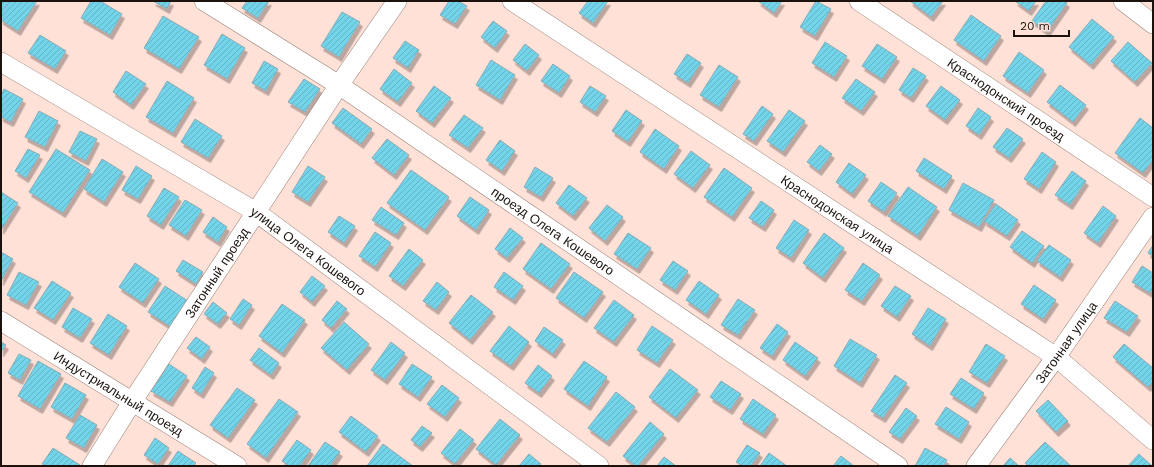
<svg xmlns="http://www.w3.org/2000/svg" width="1154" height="467" viewBox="0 0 1154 467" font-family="'Work Sans',sans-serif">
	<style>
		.building { fill: url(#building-hatch); stroke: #8baab2; filter: url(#shadow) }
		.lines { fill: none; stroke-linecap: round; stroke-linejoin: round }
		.street-casing { stroke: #9a8077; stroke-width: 20 }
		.street { stroke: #fff; stroke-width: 19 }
		.labels { text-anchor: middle; stroke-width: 3.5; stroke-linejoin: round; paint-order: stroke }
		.street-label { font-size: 13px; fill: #1b120e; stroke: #ffe1d7 }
	</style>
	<defs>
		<pattern id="building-hatch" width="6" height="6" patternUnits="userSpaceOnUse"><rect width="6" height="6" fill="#72d3e9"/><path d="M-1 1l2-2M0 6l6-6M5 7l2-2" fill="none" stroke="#62b4c7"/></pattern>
		<filter id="shadow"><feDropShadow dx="2.5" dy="4.5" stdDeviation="0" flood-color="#0004"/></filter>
	</defs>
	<rect width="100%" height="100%" fill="#ffe1d7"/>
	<!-- building -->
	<path class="building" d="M1,1H37L18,31L1,20Z
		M91,1H100L122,14L110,35L81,18Z
		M153,1H171L167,9Z
		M247,1H269L258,18L242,8Z
		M449,1H458L467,6L455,24L440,15Z
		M588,1H608L593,23L579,13Z
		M758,1H782L774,13Z
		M816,1L831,9L815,36L800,27Z
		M910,1H943L931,17Z
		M1015,1H1036L1029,11Z
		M1046,1H1065L1067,3L1047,32L1032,21Z
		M342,12L360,22L339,57L321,46Z
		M971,15L1001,36L984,61L954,40Z
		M163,16L199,37L179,69L144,48Z
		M1092,19L1114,37L1091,65L1069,47Z
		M493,21L507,31L495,48L481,37Z
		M222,34L245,48L227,79L204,65Z
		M40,35L66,51L55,69L28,53Z
		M405,41L419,50L408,68L393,58Z
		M825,42L847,56L834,77L812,63Z
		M1128,42L1152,63L1135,82L1111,61Z
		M525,44L539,55L527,71L513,60Z
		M877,44L897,57L882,79L862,66Z
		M1019,52L1044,70L1028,93L1003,76Z
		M687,54L701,63L688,83L674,74Z
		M491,60L515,75L500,100L476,85Z
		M264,61L278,69L266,91L252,83Z
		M553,64L570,76L559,93L541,81Z
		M719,65L738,77L719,107L700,95Z
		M913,68L926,76L911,98L899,90Z
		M394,69L412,83L398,102L380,89Z
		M126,71L146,84L131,105L113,92Z
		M304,79L320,89L305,112L288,102Z
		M856,79L875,92L861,111L842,98Z
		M167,81L194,98L173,133L146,117Z
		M1060,85L1086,105L1073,122L1047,102Z
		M434,86L451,98L432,123L416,111Z
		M590,86L606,96L595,112L580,102Z
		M941,86L960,100L945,120L926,106Z
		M4,89L23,99L11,122L1,117V95Z
		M762,106L773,114L754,141L743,134Z
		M343,108L372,129L361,144L332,123Z
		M978,108L991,117L979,135L966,126Z
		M626,110L642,121L628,142L612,131Z
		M789,110L805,121L783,152L767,141Z
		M39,111L58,121L45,147L25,137Z
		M464,115L483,128L468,148L449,135Z
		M1140,118L1153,128V160L1143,173L1115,153Z
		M195,119L222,136L208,158L181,142Z
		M1007,128L1023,139L1009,158L993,147Z
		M655,129L679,146L664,169L640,152Z
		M80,131L97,139L86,161L69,152Z
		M387,139L409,155L394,175L372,158Z
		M500,140L515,151L502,171L486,160Z
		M820,145L832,154L819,171L807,162Z
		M28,149L40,155L26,178L15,171Z
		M56,149L90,170L63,213L29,192Z
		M691,151L710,165L693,188L674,174Z
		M1042,152L1056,162L1039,189L1024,179Z
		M924,158L952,176L944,189L916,171Z
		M102,159L123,172L104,202L84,189Z
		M849,163L866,175L852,194L836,182Z
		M136,166L152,176L138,199L122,190Z
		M308,166L325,177L308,202L292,192Z
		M535,167L553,178L541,197L524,187Z
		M724,168L752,188L732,217L704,197Z
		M411,170L449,197L425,230L387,203Z
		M1072,171L1086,181L1070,205L1055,195Z
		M881,182L897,193L884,212L868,201Z
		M963,183L994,200L979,227L949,210Z
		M569,185L587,198L573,216L556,203Z
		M908,187L937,207L918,236L888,216Z
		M164,188L179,197L161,225L147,216Z
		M1,192L18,203L1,230Z
		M470,197L489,210L476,230L457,216Z
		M185,200L202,210L186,236L169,225Z
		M761,201L774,210L763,227L749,218Z
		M996,204L1018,220L1007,236L984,221Z
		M607,205L623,217L605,241L589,228Z
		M1103,206L1116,216L1098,243L1084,233Z
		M381,207L404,223L396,235L372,220Z
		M339,216L355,226L344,243L328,232Z
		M213,217L227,227L218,242L203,232Z
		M794,220L809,230L791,258L776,248Z
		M510,228L523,238L507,258L495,249Z
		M1022,231L1044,246L1032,263L1010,247Z
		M375,232L391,243L375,267L359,256Z
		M628,233L651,248L637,269L614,254Z
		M824,233L844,248L823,278L803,263Z
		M541,243L570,264L551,289L523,269Z
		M1049,245L1071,260L1060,277L1037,261Z
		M1153,245V256L1148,253Z
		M409,249L423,260L403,286L389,276Z
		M1,252L13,259L1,281Z
		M183,260L203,272L196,284L176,271Z
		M673,261L688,271L675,290L660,280Z
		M135,263L159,279L143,303L119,287Z
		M863,263L880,275L862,301L845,290Z
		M1142,266L1153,273V288L1150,293L1132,282Z
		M19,272L39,282L26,305L7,295Z
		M504,272L523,286L513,300L494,287Z
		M574,272L603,292L584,318L556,298Z
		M312,276L325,286L312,302L300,292Z
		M52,281L71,293L53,320L34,308Z
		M699,281L719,295L706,314L686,300Z
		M437,282L449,292L436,310L423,301Z
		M1034,285L1056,300L1043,319L1021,304Z
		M165,286L188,301L171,327L148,312Z
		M895,286L911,296L897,317L881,306Z
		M471,295L493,312L470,340L449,323Z
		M243,299L252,305L239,325L230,319Z
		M738,299L755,310L738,335L721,325Z
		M614,300L634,315L614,342L594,328Z
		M337,301L347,309L331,328L322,320Z
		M1115,301L1138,316L1127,332L1104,318Z
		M213,302L227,313L218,324L204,314Z
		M282,304L305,320L282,353L259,336Z
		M73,308L92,319L80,338L62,327Z
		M928,308L946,319L930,346L912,334Z
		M108,314L127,326L109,355L90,343Z
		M344,322L369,344L347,370L321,348Z
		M777,324L788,332L772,356L760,348Z
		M509,326L529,342L511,366L490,351Z
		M652,326L673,340L657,363L637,350Z
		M544,327L563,340L553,354L535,341Z
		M196,337L210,347L202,359L187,348Z
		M850,339L877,355L860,383L834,366Z
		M1,342L6,345L1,352Z
		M391,342L405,353L385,380L371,370Z
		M795,342L818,358L805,376L783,360Z
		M986,344L1005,356L987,383L969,372Z
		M1124,344L1153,368V382L1148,387L1113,357Z
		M259,348L279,363L271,375L250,360Z
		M19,354L31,360L20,380L8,373Z
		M38,361L61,374L40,409L18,396Z
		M584,361L607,377L588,406L564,389Z
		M169,364L187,376L170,402L151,391Z
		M412,364L432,377L418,397L399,384Z
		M538,365L552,376L539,393L525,383Z
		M205,367L214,373L201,394L192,388Z
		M670,369L698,390L676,418L649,397Z
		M895,375L907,383L883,418L871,411Z
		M961,378L984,393L974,409L950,394Z
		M721,381L741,394L730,410L710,397Z
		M65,383L86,395L72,419L51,407Z
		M442,385L459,398L445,417L427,404Z
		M237,388L255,400L228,438L210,425Z
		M616,392L635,407L607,442L588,428Z
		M279,399L298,412L266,458L247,444Z
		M753,399L776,415L763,434L740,419Z
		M1048,400L1068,421L1056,432L1036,411Z
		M946,407L969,422L959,439L935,424Z
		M906,408L917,416L900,439L889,432Z
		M80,415L97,425L84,448L66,438Z
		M351,416L378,436L366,452L339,432Z
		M500,419L520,435L496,465L476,449Z
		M650,422L664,434L638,466H636L623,456Z
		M422,426L432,433L420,447L411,440Z
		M460,429L474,440L455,464L441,453Z
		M155,438L169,448L158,464L144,455Z
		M297,440L311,450L300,466H289L282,461Z
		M325,442L340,452L330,466H308Z
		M1045,442L1071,466H1028L1025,463Z
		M383,444L413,466H367Z
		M747,445L760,453L751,466H742L736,462Z
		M53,448L80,465V466H45L42,464Z
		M925,448L947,460L944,466H915Z
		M178,451L196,463L193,466H168Z
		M769,453L787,466H760Z
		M529,454L541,464L539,466H519Z
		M1139,454L1151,465L1150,466H1128Z
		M841,456L854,466H833Z
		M664,457L676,466H657Z
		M1010,458L1019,466H1003Z"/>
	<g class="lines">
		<!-- street casing -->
		<g class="street-casing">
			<g id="street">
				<path id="s1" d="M204,1L339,85L898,466"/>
				<path id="s2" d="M512,1L1056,357L1153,440"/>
				<path id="s3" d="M859,1L1153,197"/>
				<path d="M1123,1L1153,24"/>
				<path id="s4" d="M1,62L256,212L599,466"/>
				<path id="s5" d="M1,321L237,466"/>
				<path id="s6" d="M92,466L132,402L339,85L397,1"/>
				<path id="s7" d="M976,466L1056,357L1153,217"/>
			</g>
		</g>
		<!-- street -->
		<use href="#street" class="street"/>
	</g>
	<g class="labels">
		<!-- street labels -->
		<g class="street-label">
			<text dy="5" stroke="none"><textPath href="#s3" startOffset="177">Краснодонский проезд</textPath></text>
			<text dy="5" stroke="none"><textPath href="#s2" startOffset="389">Краснодонская улица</textPath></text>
			<text dy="5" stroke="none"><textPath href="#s1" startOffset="418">проезд Олега Кошевого</textPath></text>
			<text dy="5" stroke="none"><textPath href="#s4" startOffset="361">улица Олега Кошевого</textPath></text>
			<text dy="5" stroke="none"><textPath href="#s6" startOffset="230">Затонный проезд</textPath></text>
			<text dy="5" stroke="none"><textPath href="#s7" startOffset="153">Затонная улица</textPath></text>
			<text dy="5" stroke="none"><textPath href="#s5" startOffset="138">Индустриальный проезд</textPath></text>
		</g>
	</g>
	<!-- border -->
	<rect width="1154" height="467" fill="none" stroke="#1b120e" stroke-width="4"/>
	<!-- scale -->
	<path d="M1014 30v6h55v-6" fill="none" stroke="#1b120e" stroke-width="2"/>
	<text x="1020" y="30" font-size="12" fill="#1b120e" stroke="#ffe1d7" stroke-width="3" paint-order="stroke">20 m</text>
</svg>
